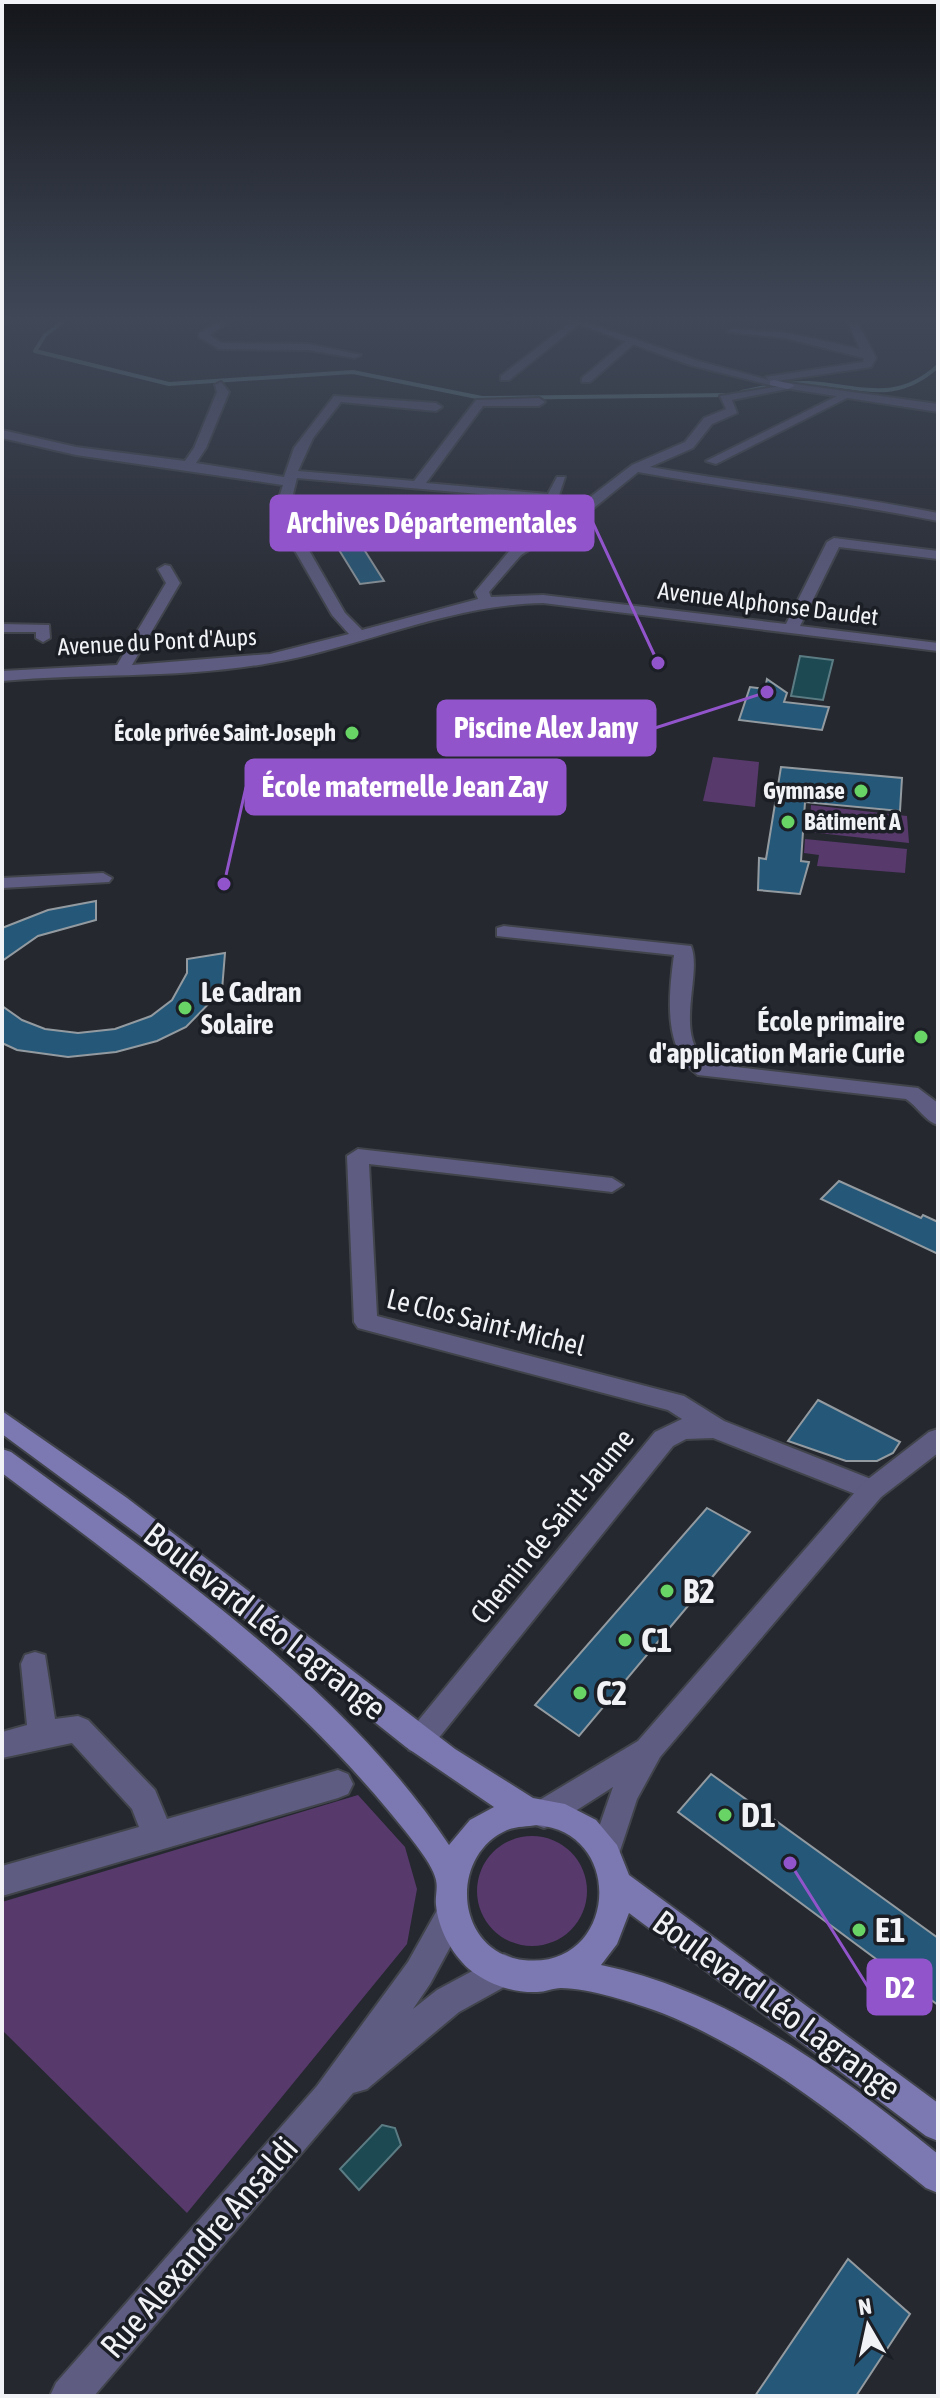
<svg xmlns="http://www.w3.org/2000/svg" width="940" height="2398" viewBox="0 0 940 2398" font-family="'Asap Condensed',sans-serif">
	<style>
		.green { fill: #57396b }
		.water { fill: #1d4953; stroke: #5c7c84; stroke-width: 2 }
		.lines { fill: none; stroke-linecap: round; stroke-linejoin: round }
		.stream { stroke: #5c7c84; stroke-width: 4 }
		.building { fill: #255878; stroke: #939ba1; stroke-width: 2 }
		.minor-casing { stroke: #41444b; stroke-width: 4 }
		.tertiary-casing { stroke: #41444b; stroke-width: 4 }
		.secondary-casing { stroke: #41444b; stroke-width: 4 }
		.minor { fill: #5e5c80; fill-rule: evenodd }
		.tertiary { fill: #5e5c80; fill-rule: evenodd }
		.secondary { fill: #7c78b1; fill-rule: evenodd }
		.poi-dot { fill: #67d465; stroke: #1b1f25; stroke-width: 3 }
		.labels { text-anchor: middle; stroke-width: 7; stroke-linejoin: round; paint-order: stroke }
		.far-street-label { font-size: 24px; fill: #f0f2f6; stroke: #1b1f25 }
		.far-poi-label { font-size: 24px; font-weight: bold; fill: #f0f2f6; stroke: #1b1f25; text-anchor: end }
		.poi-label { font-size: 28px; font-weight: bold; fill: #f0f2f6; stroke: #1b1f25; text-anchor: start }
		.street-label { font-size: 28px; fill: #f0f2f6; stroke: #1b1f25 }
		.near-poi-label { font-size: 34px; font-weight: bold; fill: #f0f2f6; stroke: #1b1f25; text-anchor: start }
		.near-street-label { font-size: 34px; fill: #f0f2f6; stroke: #1b1f25 }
		.leader { fill: none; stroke: #9254ca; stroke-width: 3 }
		.callout-dot { fill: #9254ca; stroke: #1b1f25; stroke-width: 3 }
		.callout { fill: #9254ca; stroke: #9254ca; stroke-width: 3 }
		.callout-label { font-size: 30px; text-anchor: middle; font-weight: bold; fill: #fff }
	</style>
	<rect width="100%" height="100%" fill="#25282f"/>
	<!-- green -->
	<path class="green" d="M713,757L759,762L755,807L703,801Z
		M811,805L907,816L909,843L809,832Z
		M805,839L907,849L905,873L817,866L819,855L804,853Z
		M358,1795L405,1847L417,1889L407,1944L187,2213L2,2030V1902Z
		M477 1891a55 55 0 1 1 110 0a55 55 0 1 1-110 0Z"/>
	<!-- water -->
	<path class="water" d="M800,656L833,660L823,700L791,696Z
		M382,2125L395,2128L401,2145L359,2190L340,2169Z"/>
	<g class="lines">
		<!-- stream -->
		<path class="stream" d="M70,317L45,335L35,351L169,384L353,372L482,398L730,395
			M742,392C765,387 786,382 809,383C861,386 895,405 938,366"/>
	</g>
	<!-- building -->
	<path class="building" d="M334,503L346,521L384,581L360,584L312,506Z
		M767,679L787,693L784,702L829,707L822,730L739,720L750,687L765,689Z
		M781,767L902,778L900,811L805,802L801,861L809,862L800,894L758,890L759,858L766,859Z
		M96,901V920L38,936L2,961V928L48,910Z
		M225,953L222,990L186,1027L157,1041L116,1052L68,1057L17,1050L2,1043V1006L22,1020L45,1029L78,1033L115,1029L151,1016L172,1000L187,973V959Z
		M839,1181L921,1218L923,1215L938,1222V1254L821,1199Z
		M818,1400L900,1442L893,1453L877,1461H846L788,1441Z
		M707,1508L750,1532L579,1736L535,1705Z
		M711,1774L938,1938V2005L678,1812Z
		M848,2259L910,2314L856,2396H755Z"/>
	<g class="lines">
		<!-- minor casing -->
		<g class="minor-casing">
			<path id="minor" d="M225,317H237L210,335L222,343L308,344L361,355L355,358L308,350L219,349L199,337V333Z
				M845,317H855L876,358L871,367L770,382L766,377L863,362L864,358L784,338L727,332L732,329L784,332L860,349Z
				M573,320L582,322L509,380H501V376Z
				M626,341L635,343L590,382H582V378Z
				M221,382L229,392L206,448L196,463L284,477L294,448L334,396L436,403L442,407L436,411L341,402L313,438L298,471L414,481L476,400L539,398L545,402L539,406H483L426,483L548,494L557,477H565L557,501L297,478L288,514L345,613L362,630L478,599L475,592L511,549L540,527L585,501L632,465L685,442L704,418L726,409L720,396L792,384V388L732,400L737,413L712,424L693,448L650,467C746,484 842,494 938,513V521C839,501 738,490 638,472L595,507L521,555L489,592L491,597L543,595L786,624L827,542L834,538L938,551V559L839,547L800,626L938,643V651L543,603C446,605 363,647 270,663C181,679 91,673 2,681V671L117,665L166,583L158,569L165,565L170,566L180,583L132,665L270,654L349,634L332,615L274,514L283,485L76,455L2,438V430L76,447L185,461L194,448L217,392L215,385Z
				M843,393L849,396L847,398L716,464L706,461Z
				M2,624L49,625L50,638L43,642L36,638V632H2Z
				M103,873L112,878L109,882L2,888V878Z
				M504,926L691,946C703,975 671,1038 710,1064L918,1088L938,1103V1125C926,1122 917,1106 906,1099L698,1075C662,1050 669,993 674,955L497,936V928Z
				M358,1149L612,1178L623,1185L612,1192L369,1164L377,1316L684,1396L724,1421L881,1483L885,1490L881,1497L872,1500L863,1497L713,1438L686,1439L673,1446L429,1750L419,1754L409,1750L404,1741L409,1732L655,1432L682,1419L668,1410L358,1328L354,1322L347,1156Z
				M35,1652L45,1655L55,1719L78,1716L88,1720L155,1790L167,1819L338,1770L348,1774L353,1784L348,1794L338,1798L2,1896V1866L139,1827L132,1809L72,1743L2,1758V1732L27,1725L21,1664L25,1655Z
				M451,1901L462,1905L467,1916L430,1984L413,2009L437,1990L504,1954L515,1959L520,1970L515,1981L459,2012L367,2089L353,2093L94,2396H50L56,2383L317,2086L408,1962L440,1905Z"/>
		</g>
		<!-- tertiary casing -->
		<g class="tertiary-casing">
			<path id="tertiary" d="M558,317H572L698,361L780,383L774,386L690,365Z
				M788,383L938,404V412L784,388L782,386Z
				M938,1429V1453L881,1497L660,1757L637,1799L616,1863L605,1867L594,1863L590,1853L613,1787L555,1824L544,1828L533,1824L529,1814L533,1804L638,1741L863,1483L929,1432Z"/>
		</g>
		<!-- secondary casing -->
		<g class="secondary-casing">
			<path id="secondary" d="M774,380L792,384L794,386L788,389L770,385V381Z
				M2,1411L127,1498L455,1749L533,1798L565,1804L596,1820L617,1845L629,1875L938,2103V2141L926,2136L629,1913L617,1944L601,1965C730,1992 838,2073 938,2154V2193L926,2188C845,2122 760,2052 662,2013C635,2003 589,1988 561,1988C553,1988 545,1992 537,1992C513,1993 487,1984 469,1969C451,1953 438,1928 436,1905C435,1897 438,1888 436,1880C433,1862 400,1825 388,1810C278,1678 139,1575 2,1473V1449L11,1452C162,1562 345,1688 449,1845L470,1820L494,1807L406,1747L147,1541L2,1434ZM537,1825C628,1833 616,1971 523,1960C455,1952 448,1856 507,1830C517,1826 527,1827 537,1825Z"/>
		</g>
		<!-- minor -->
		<use href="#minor" class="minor"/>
		<!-- tertiary -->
		<use href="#tertiary" class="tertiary"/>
		<!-- secondary -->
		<use href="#secondary" class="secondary"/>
	</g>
	<!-- sky -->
	<linearGradient id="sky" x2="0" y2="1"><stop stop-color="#14161a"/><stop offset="0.49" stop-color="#404858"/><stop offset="1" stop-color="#404858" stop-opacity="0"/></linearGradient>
	<rect width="940" height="652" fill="url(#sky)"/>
	<!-- markers -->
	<g class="poi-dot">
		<circle cx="352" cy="733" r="8"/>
		<circle cx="861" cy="791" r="8"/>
		<circle cx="788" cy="822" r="8"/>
		<circle cx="185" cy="1008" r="8"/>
		<circle cx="921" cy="1037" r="8"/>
		<circle cx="667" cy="1591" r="8"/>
		<circle cx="625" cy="1640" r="8"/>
		<circle cx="580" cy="1693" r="8"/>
		<circle cx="725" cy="1815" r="8"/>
		<circle cx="859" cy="1930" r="8"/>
	</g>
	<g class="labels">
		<!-- far-street labels -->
		<g class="far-street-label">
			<text transform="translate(768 604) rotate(7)" y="8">Avenue Alphonse Daudet</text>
			<text transform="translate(157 642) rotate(-3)" y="8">Avenue du Pont d'Aups</text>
		</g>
		<!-- far-poi labels -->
		<g class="far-poi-label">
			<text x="336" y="741">École privée Saint-Joseph</text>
			<text x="845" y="799">Gymnase</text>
			<text x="804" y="830" text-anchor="start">Bâtiment A</text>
		</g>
		<!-- poi labels -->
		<g class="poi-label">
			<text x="201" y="1002">Le Cadran<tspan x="201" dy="32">Solaire</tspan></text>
			<text x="905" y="1031" text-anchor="end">École primaire<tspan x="905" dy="32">d'application Marie Curie</tspan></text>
		</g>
		<!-- street labels -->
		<g class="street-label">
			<text transform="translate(486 1322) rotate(14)" y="10">Le Clos Saint-Michel</text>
			<text transform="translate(552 1526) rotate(-51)" y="10">Chemin de Saint-Jaume</text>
		</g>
		<!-- near-poi labels -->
		<g class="near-poi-label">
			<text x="683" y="1603">B2</text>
			<text x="641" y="1652">C1</text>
			<text x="596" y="1705">C2</text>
			<text x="741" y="1827">D1</text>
			<text x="875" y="1942">E1</text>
		</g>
		<!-- near-street labels -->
		<g class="near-street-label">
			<text transform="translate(265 1621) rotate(38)" y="12">Boulevard Léo Lagrange</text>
			<text transform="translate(777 2005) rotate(36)" y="12">Boulevard Léo Lagrange</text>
			<text transform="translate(199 2247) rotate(-49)" y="12">Rue Alexandre Ansaldi</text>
		</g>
	</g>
	<!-- callouts -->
	<path class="leader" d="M658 663L593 523M767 692L655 728M224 884L246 787M790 1863L868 1987"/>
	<g class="callout-dot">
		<circle cx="658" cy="663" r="8"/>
		<circle cx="767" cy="692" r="8"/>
		<circle cx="224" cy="884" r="8"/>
		<circle cx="790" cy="1863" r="8"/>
	</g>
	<g class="callout">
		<rect x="271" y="496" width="322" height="54" rx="8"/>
		<rect x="438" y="701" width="217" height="54" rx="8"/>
		<rect x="246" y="760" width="319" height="54" rx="8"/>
		<rect x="868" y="1960" width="63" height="54" rx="8"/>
	</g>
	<g class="callout-label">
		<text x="432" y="533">Archives Départementales</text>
		<text x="546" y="738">Piscine Alex Jany</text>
		<text x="405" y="797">École maternelle Jean Zay</text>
		<text x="900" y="1998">D2</text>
	</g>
	<!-- border -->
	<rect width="940" height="2398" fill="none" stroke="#f0f2f6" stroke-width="8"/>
	<!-- north arrow -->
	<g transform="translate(868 2326) rotate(351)" stroke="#1b1f25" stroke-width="6" paint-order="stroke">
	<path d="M0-6L14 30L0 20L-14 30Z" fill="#f0f2f6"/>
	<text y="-12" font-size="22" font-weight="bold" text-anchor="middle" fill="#f0f2f6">N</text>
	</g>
</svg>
